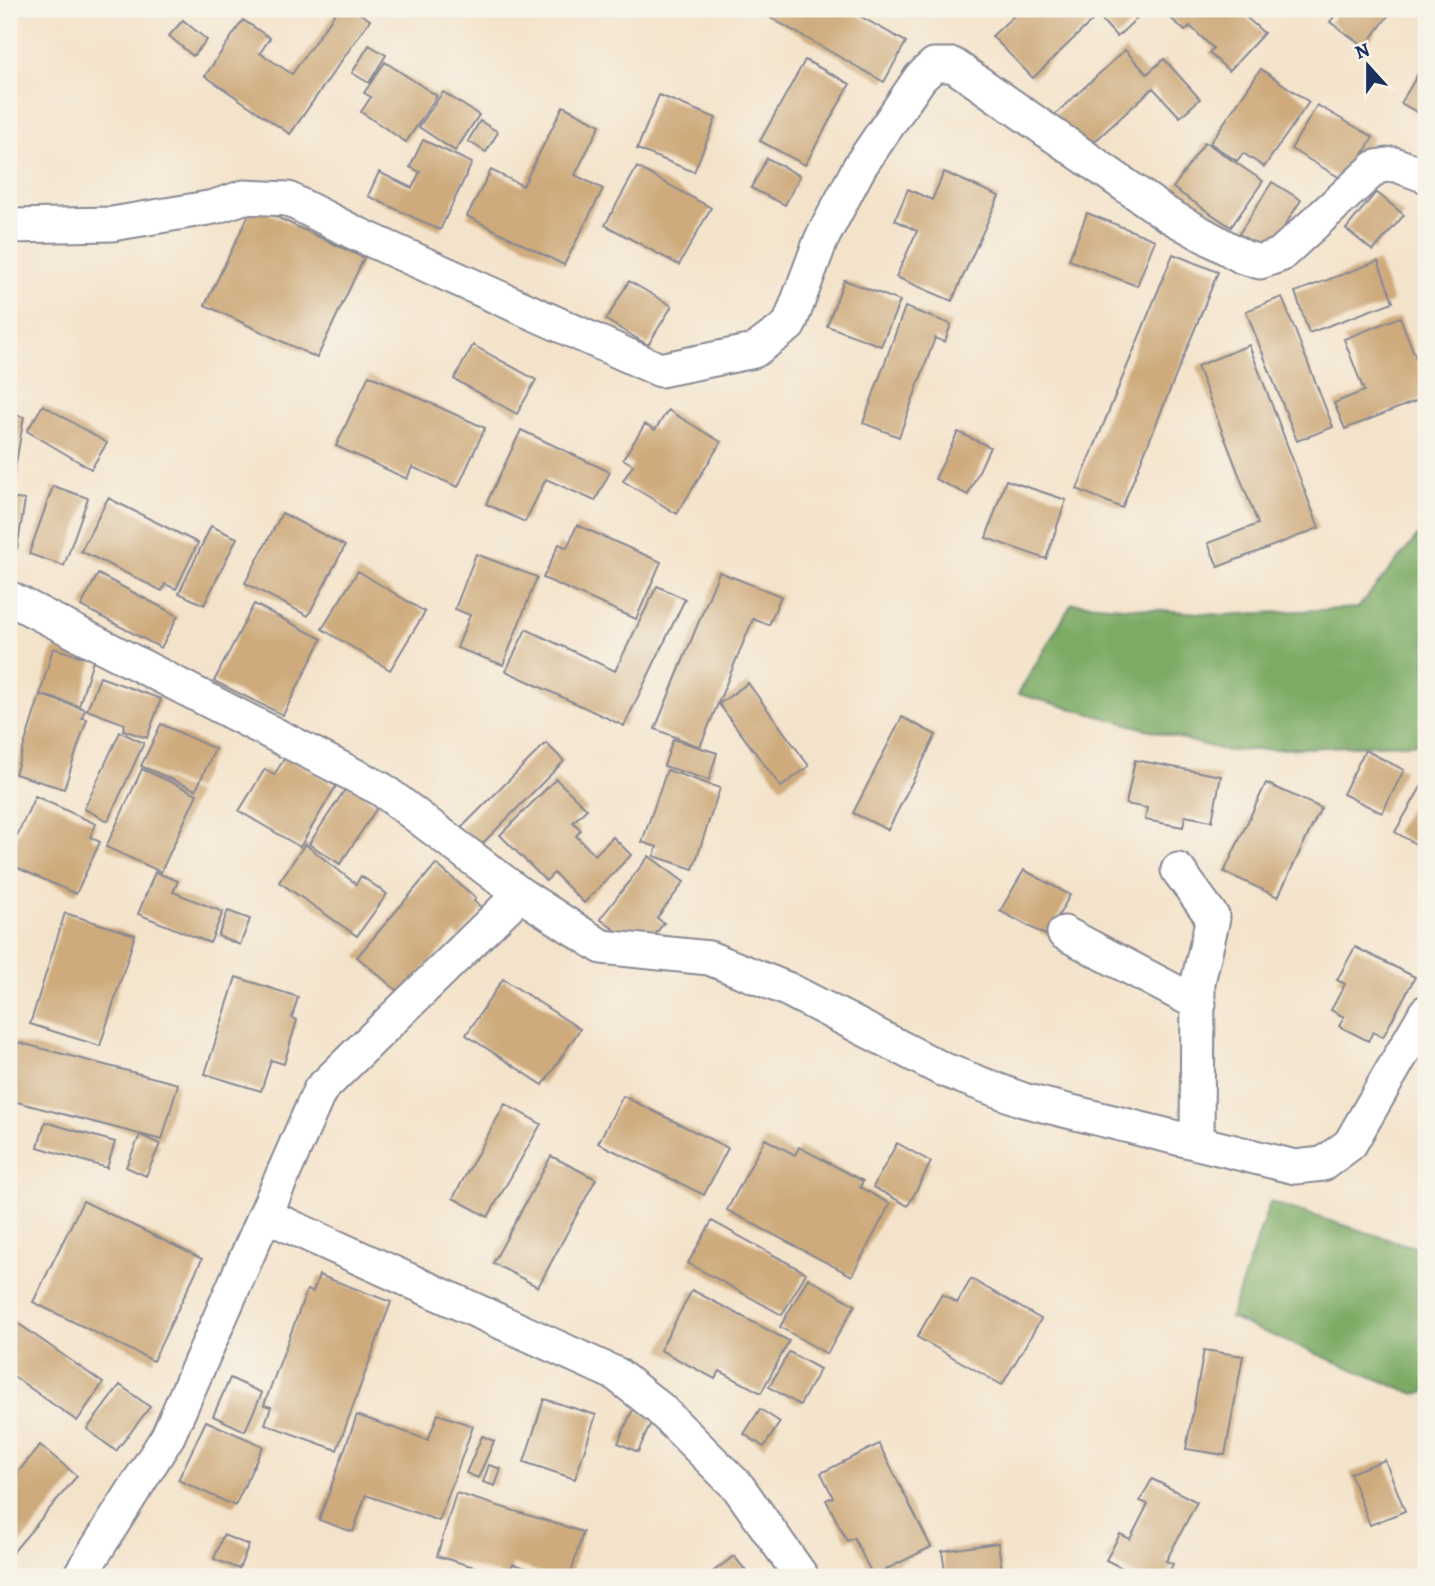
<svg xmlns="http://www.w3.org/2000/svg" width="1435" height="1586" viewBox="0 0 1435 1586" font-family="Alegreya,serif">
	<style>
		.forest { fill: #7dab65; stroke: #4c6d62; stroke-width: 2 }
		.building { fill: #ceaa7b }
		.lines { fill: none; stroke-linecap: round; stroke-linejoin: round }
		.street-casing { stroke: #888994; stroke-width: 37 }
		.street { stroke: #fff; stroke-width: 33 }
	</style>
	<rect width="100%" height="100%" fill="#f7f3e8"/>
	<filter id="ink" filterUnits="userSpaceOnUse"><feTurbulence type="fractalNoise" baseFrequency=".0143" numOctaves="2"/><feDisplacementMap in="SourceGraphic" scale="14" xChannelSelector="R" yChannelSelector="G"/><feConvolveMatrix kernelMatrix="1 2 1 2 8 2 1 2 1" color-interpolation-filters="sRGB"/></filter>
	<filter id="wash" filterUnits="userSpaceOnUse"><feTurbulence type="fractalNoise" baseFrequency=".00686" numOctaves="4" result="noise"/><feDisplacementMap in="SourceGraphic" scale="28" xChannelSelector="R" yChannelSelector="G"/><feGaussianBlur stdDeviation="1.57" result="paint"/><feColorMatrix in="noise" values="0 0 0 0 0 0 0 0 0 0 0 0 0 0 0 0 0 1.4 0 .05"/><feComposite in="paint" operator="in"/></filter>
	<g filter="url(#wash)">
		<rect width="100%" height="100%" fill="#f4e3cb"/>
		<!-- forest -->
		<path class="forest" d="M1426,526V743L1226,751L1018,694L1072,603L1223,615L1358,608Z
			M1270,1202L1407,1245L1426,1247V1392L1413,1394L1230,1318Z"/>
		<g id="blocks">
			<!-- building -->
			<path class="building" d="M338,9H353L370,20L290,134L205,76L243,20L270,38L260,53L292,74Z
				M755,9H847L906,42L884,82Z
				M1021,9H1091L1098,15L1033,78L992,36Z
				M1097,9H1128L1137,18L1117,37L1101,19L1104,16Z
				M1167,9H1237L1264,33L1229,71L1209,53L1213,48L1190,26L1185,31L1164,12Z
				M1340,9H1393L1365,47L1330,22Z
				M183,20L207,40L193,56L169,36Z
				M369,45L386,55L369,83L352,73Z
				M1125,50L1147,74L1164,59L1200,99L1180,117L1153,88L1082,153L1050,119Z
				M805,60L850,84L805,165L760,141Z
				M1426,60V117L1401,103Z
				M385,62L437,96L406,142L361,112L371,97L364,93Z
				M1261,69L1309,102L1264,167L1243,153L1237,161L1210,143Z
				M443,92L479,115L455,151L419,127Z
				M659,95L716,118L694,172L637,149Z
				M1317,105L1373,137L1347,182L1291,149Z
				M563,106L600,125L575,175L603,189L564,265L467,216L491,170L523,186Z
				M480,121L498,132L486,152L468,141Z
				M423,140L472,163L440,230L368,196L379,172L412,188L420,172L410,167Z
				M1205,142L1263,181L1231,227L1173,188Z
				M767,158L800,176L785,205L751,188Z
				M637,167L711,208L679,265L605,225Z
				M944,172L999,196L952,301L896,277L917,231L895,220L908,189L932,200Z
				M1272,182L1301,200L1268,252L1239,234Z
				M1376,192L1404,215L1373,251L1346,229Z
				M253,206L364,258L317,358L205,305Z
				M1087,213L1155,240L1137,286L1069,260Z
				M1173,254L1218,272L1122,508L1077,489Z
				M1378,261L1393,302L1309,333L1295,292Z
				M844,280L900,301L881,346L827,326Z
				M629,281L672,306L648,345L606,320Z
				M1282,297L1333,427L1297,441L1246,311Z
				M905,307L951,324L945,342L935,338L899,437L863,423Z
				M1400,317L1426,384V397L1345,429L1334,403L1364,391L1344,339Z
				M473,345L536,380L517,414L454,379Z
				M1249,345L1319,528L1218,567L1208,543L1258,524L1197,366Z
				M369,375L485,428L458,487L412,467L407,479L336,446Z
				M43,405L107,443L91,469L27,431Z
				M668,410L721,442L677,514L623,481L633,465L623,459L645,424L655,430Z
				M9,414L24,417L10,497H9Z
				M521,430L610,472L595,501L546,479L525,522L486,504Z
				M958,432L990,447L968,495L935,479Z
				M1006,480L1066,500L1046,559L986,538Z
				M53,486L88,498L64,566L29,554Z
				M9,498L25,500L17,549L9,547Z
				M108,498L198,543L176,589L165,584L162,591L81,551Z
				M282,513L345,546L308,616L245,583Z
				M577,525L661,562L636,619L543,578L559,544L567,548Z
				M211,526L237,538L204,605L179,593Z
				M476,554L537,577L503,665L457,648L470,615L455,609Z
				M358,571L425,612L390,670L322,629Z
				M719,572L781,596L769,625L753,619L700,747L655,729Z
				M98,574L178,616L161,648L81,606Z
				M657,586L685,599L624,726L506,671L526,629L615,671Z
				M254,604L322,639L283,715L214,681Z
				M53,648L93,660L79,706L40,694Z
				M100,677L161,699L147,738L123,730L125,724L87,710Z
				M748,683L809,766L781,787L719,704Z
				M40,695L85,709L82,718L87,719L64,789L15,774Z
				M902,717L936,735L888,830L853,813Z
				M161,724L215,749L196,790L141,766Z
				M120,732L144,743L108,821L84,809Z
				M673,739L717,753L709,780L664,766Z
				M546,743L564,761L480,846L461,828Z
				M1365,750L1404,770L1382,813L1343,794Z
				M286,756L336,786L300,847L239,811L265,769L274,775Z
				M1135,760L1221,776L1212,821L1185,816L1183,827L1145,820L1147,808L1126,804Z
				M142,769L197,794L161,872L106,847Z
				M667,770L720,788L693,869L654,856L657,847L642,842Z
				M556,779L587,809L573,822L581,830L576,836L595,855L613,837L631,855L584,903L554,873L546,881L500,835Z
				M1424,782L1426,784V850L1395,832Z
				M1266,783L1321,808L1278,897L1224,872Z
				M348,785L379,805L340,864L309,844Z
				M35,796L96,824L90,837L100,842L76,894L9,864V853Z
				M305,844L356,884L361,876L387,894L357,936L279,882Z
				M649,856L684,882L657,918L664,923L649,942L636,945L600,919Z
				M436,864L476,898L474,901L483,909L459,937L455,933L402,995L357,957Z
				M1024,870L1070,895L1047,936L1000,911Z
				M155,872L178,881L173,892L223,912L210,943L138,914Z
				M228,911L250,919L240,945L218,936Z
				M65,913L135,935L100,1046L30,1024Z
				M1355,947L1415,977L1383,1037L1373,1032L1368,1041L1339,1026L1344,1017L1331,1010L1345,984L1337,980Z
				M236,977L298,997L292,1018L297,1020L284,1064L271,1060L261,1091L205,1074Z
				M503,979L580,1029L543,1085L466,1035Z
				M9,1040L178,1084L162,1140L9,1100Z
				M623,1096L728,1148L704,1195L598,1143Z
				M505,1104L541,1124L488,1217L453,1198Z
				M45,1122L115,1142L107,1168L38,1147Z
				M140,1135L160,1144L146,1176L126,1167Z
				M765,1139L795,1155L799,1147L863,1181L860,1187L890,1204L852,1276L727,1210Z
				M897,1143L931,1162L908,1206L873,1187Z
				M551,1156L596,1179L538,1287L493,1263Z
				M83,1201L202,1259L153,1361L33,1302Z
				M712,1221L806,1273L782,1315L688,1263Z
				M319,1275L391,1302L337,1450L265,1424L271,1407L264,1405L307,1290L313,1292Z
				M808,1278L855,1305L827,1354L780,1327Z
				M971,1279L1041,1319L1002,1385L917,1337L942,1294L957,1303Z
				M692,1290L789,1341L761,1393L720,1371L715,1379L660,1350Z
				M9,1317L103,1383L77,1421L9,1373Z
				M1204,1350L1243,1356L1225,1455L1186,1449Z
				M789,1352L820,1369L800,1405L769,1387Z
				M230,1378L262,1393L245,1431L213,1416Z
				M120,1385L150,1407L116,1451L87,1429Z
				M544,1399L596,1415L575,1479L524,1462Z
				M633,1409L653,1418L638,1452L618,1443Z
				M760,1409L780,1422L764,1447L744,1434Z
				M438,1414L473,1426L439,1521L366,1495L353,1532L319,1520L357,1415L428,1440Z
				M206,1421L263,1446L235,1506L178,1480Z
				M482,1436L494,1441L478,1478L466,1473Z
				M879,1444L931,1547L873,1576L854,1538L847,1541L826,1500L833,1497L821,1473Z
				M40,1445L77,1476L9,1557V1483Z
				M1385,1460L1405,1511L1370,1525L1350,1473Z
				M489,1465L501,1469L495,1486L483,1482Z
				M1152,1479L1197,1502L1166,1561L1173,1564L1166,1577H1140L1106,1560L1120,1534L1130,1539L1148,1504L1140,1501Z
				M456,1493L583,1532L570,1577H555L513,1564L508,1577L437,1556Z
				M223,1535L249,1545L239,1569L214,1559Z
				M998,1543L1003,1577H946L942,1551Z
				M734,1556L751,1577H706Z"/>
		</g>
	</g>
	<g filter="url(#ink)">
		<use href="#blocks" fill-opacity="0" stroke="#888994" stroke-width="2"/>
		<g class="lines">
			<!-- street casing -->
			<g class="street-casing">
				<path id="street" d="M9,226L112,224L214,207L244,197L288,199L353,232L660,370L754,351L789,325L821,240L860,166L920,78L934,65H953L1168,215L1243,257L1260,262L1280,255L1376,167L1394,164L1426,176
					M9,598L381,789L520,894L602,947L709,958L787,989L942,1069L1023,1100L1295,1167L1323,1164L1350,1144L1426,1012
					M1178,870L1213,918L1198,982L1197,1143
					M1064,933L1199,1004
					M265,1215L616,1374L659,1408L739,1488L802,1577
					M79,1577L168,1436L320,1090L520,894"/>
			</g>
			<!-- street -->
			<use href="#street" class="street"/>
		</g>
	</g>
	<!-- margin -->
	<rect width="1435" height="1586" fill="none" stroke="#f7f3e8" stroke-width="35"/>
	<!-- north arrow -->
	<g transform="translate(1368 66) rotate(339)" stroke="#f7f3e8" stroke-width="5" paint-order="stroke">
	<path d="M0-5L12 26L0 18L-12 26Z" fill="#1b2f5e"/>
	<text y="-10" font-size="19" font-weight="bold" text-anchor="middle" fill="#1b2f5e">N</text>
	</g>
</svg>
